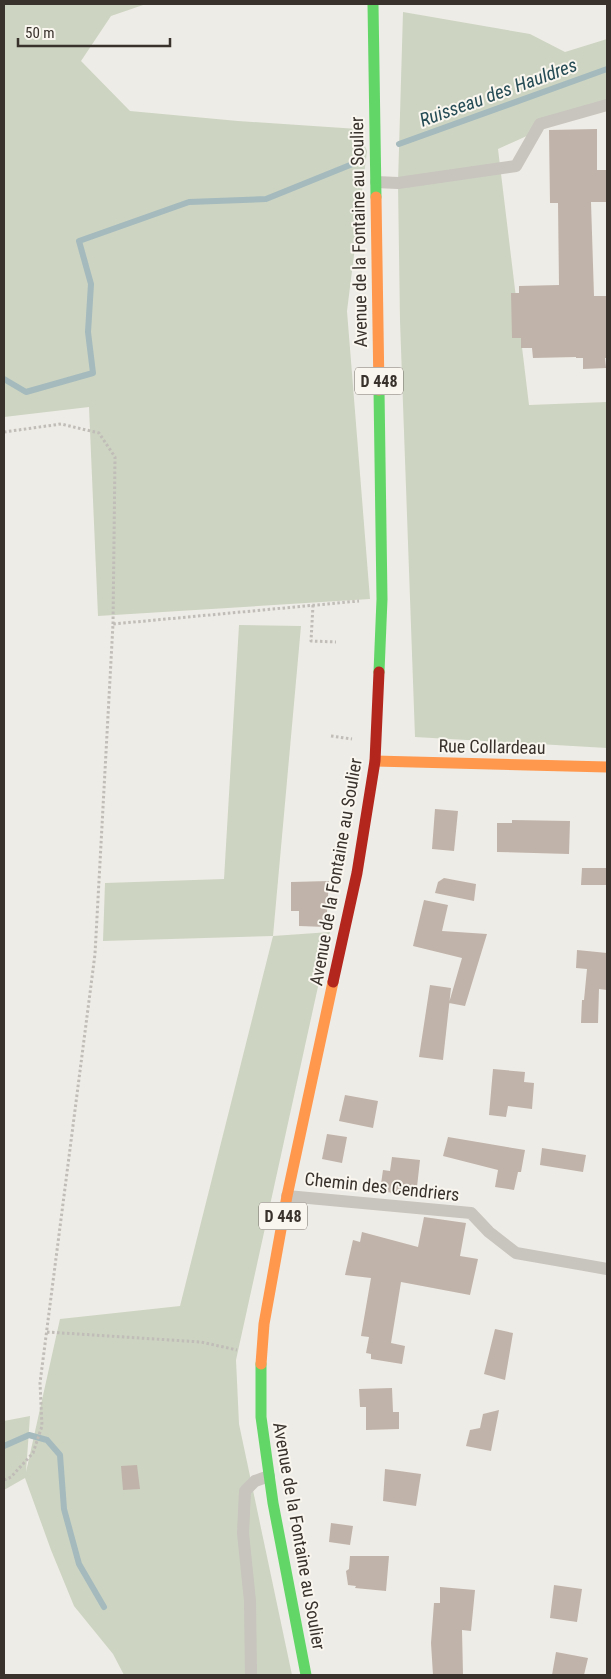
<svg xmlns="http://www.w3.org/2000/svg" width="611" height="1679" viewBox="0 0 611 1679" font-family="'Roboto Condensed',sans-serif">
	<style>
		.green { fill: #cdd4c2 }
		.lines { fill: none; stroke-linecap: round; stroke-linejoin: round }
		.stream { stroke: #a4babd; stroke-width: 6 }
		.building { fill: #c0b3aa }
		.path { stroke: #c0bcb7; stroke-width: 3; stroke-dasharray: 2.5 2.5; stroke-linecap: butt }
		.lane { stroke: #c8c4be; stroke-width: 12 }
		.fast { stroke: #63d668; stroke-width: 11 }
		.slow { stroke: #ff974d; stroke-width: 11 }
		.jam { stroke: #b3261e; stroke-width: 11 }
		.labels { text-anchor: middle; stroke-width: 4; stroke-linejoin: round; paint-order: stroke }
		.shield { fill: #f9f6ef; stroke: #736d66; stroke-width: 1 }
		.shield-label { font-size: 16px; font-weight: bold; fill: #39322c }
		.street-label { font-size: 18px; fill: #39322c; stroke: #f9f6ef }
		.water-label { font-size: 19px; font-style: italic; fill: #264c56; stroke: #f9f6ef }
	</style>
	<rect width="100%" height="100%" fill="#eeece6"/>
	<!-- green -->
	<path class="green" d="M4,4H146L111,16L81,61L130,111L238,121L358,129L367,151L347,311L370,599L98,616L89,407L4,417Z
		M403,12L530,34L565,52L607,39V106L551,125L498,149L529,405L607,402V748L415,737L400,321L398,183Z
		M239,625L301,626L273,936L330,932L236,1360L239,1424L292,1675H124L113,1654L74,1606L51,1550L25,1478L4,1490V1421L30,1416L26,1472L60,1319L180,1306L273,936L103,941L105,883L224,879Z"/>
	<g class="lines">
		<!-- stream -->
		<path class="stream" d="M399,144L607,69
			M4,379L26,392L93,373L88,332L91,284L79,241L189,202L266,199L355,163
			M4,1446L29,1435L47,1440L60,1455L64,1509L79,1564L104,1607"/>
	</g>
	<!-- building -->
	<path class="building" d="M597,129V170H607V202H591L594,296H607V358H605L606,368L583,369V358H576V357L533,358L532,348H521V338H512L511,293H519V286L559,285L558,203H550L549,130Z
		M435,809L458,811L454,851L432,849Z
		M512,820L570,821L569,854L497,852V823H512Z
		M582,868H607V885H581Z
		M444,878L476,884L474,901L435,893L438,882Z
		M329,881L326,927L299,926V911H291V882Z
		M424,900L448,905L442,931L487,934L465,1006L449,1003L462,958L413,946Z
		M577,950L607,953V990L599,989L598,1023H581L582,1000H584L587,969L576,968Z
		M430,985L451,988L443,1060L419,1057Z
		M493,1069L525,1072L524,1082L534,1083L532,1109L508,1106L506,1117L489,1115Z
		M345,1095L378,1101L373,1128L339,1121Z
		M327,1134L347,1137L342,1163L322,1159Z
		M448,1137L525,1150L521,1172H518L514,1190L495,1187L498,1170L443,1156Z
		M542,1148L586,1155L583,1172L540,1165Z
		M392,1157L420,1160L416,1196L380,1191L383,1170L390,1171Z
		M424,1217L466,1223L460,1256L478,1259L470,1295L401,1282L391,1343L405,1346L402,1364L371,1359V1354L366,1353L369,1337L361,1336L371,1278L345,1275L353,1240L360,1242L362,1232L418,1247Z
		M495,1329L513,1333L505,1380L484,1374Z
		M392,1388L393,1412H399V1429L366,1430V1407H360L359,1389Z
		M499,1410L491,1451L466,1446L470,1430L480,1428L483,1414Z
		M137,1465L140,1489L123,1490L121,1466Z
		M385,1469L421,1474L416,1506L383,1501Z
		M331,1523L353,1526L350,1545L329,1542Z
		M350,1556H389L386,1591L355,1588L356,1586L348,1585L346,1571L349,1569Z
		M554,1585L582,1589L577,1622L550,1618Z
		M440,1587L475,1590L471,1631L462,1630L463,1675H433L431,1643L434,1603H440Z
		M556,1652L588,1658L584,1675H552Z"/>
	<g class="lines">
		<!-- path -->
		<path class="path" d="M4,432L61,424L99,433L115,457L113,624
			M313,605L311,641L336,642
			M331,736L352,739
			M47,1332L201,1342L237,1350
			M4,1480L11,1477L33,1453L42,1426L40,1383L95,954L113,624L359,601"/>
		<!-- lane -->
		<path class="lane" d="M376,182L398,183L516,166L540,124L607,105
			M287,1196L471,1213L489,1232L516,1253L607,1269
			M251,1675L250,1601L243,1533L245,1491L255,1481L269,1476"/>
		<!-- fast -->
		<path class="fast" d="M373,4L376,197
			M379,390L382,599L379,672
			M261,1364V1417L273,1503L306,1675"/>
		<!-- slow -->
		<path class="slow" d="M376,197L379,390
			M375,761L607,767
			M261,1364L264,1324L287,1196L333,982"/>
		<!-- jam -->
		<path class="jam" d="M333,982L357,873L375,761L379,672"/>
	</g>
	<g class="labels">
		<!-- shield labels -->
		<g class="shield">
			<rect x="355" y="367.5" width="48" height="27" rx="4"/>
			<rect x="259" y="1202.5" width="48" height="27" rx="4"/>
		</g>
		<g class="shield-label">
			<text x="379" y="387">D 448</text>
			<text x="283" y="1222">D 448</text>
		</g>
		<!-- street labels -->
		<g class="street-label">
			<text transform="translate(359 232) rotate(-91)" y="6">Avenue de la Fontaine au Soulier</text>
			<text transform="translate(492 747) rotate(1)" y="6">Rue Collardeau</text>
			<text transform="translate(336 872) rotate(-80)" y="6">Avenue de la Fontaine au Soulier</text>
			<text transform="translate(382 1187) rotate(6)" y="6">Chemin des Cendriers</text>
			<text transform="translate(299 1536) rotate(80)" y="6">Avenue de la Fontaine au Soulier</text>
		</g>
		<!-- water labels -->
		<g class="water-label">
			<text transform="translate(498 92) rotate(-20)" y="7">Ruisseau des Hauldres</text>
		</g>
	</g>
	<!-- border -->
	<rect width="611" height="1679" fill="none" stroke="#39322c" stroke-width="10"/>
	<!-- scale -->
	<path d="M18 38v8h152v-8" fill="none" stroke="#39322c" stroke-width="2.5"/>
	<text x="25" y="38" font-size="15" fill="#39322c" stroke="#f9f6ef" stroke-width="4" paint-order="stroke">50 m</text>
</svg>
